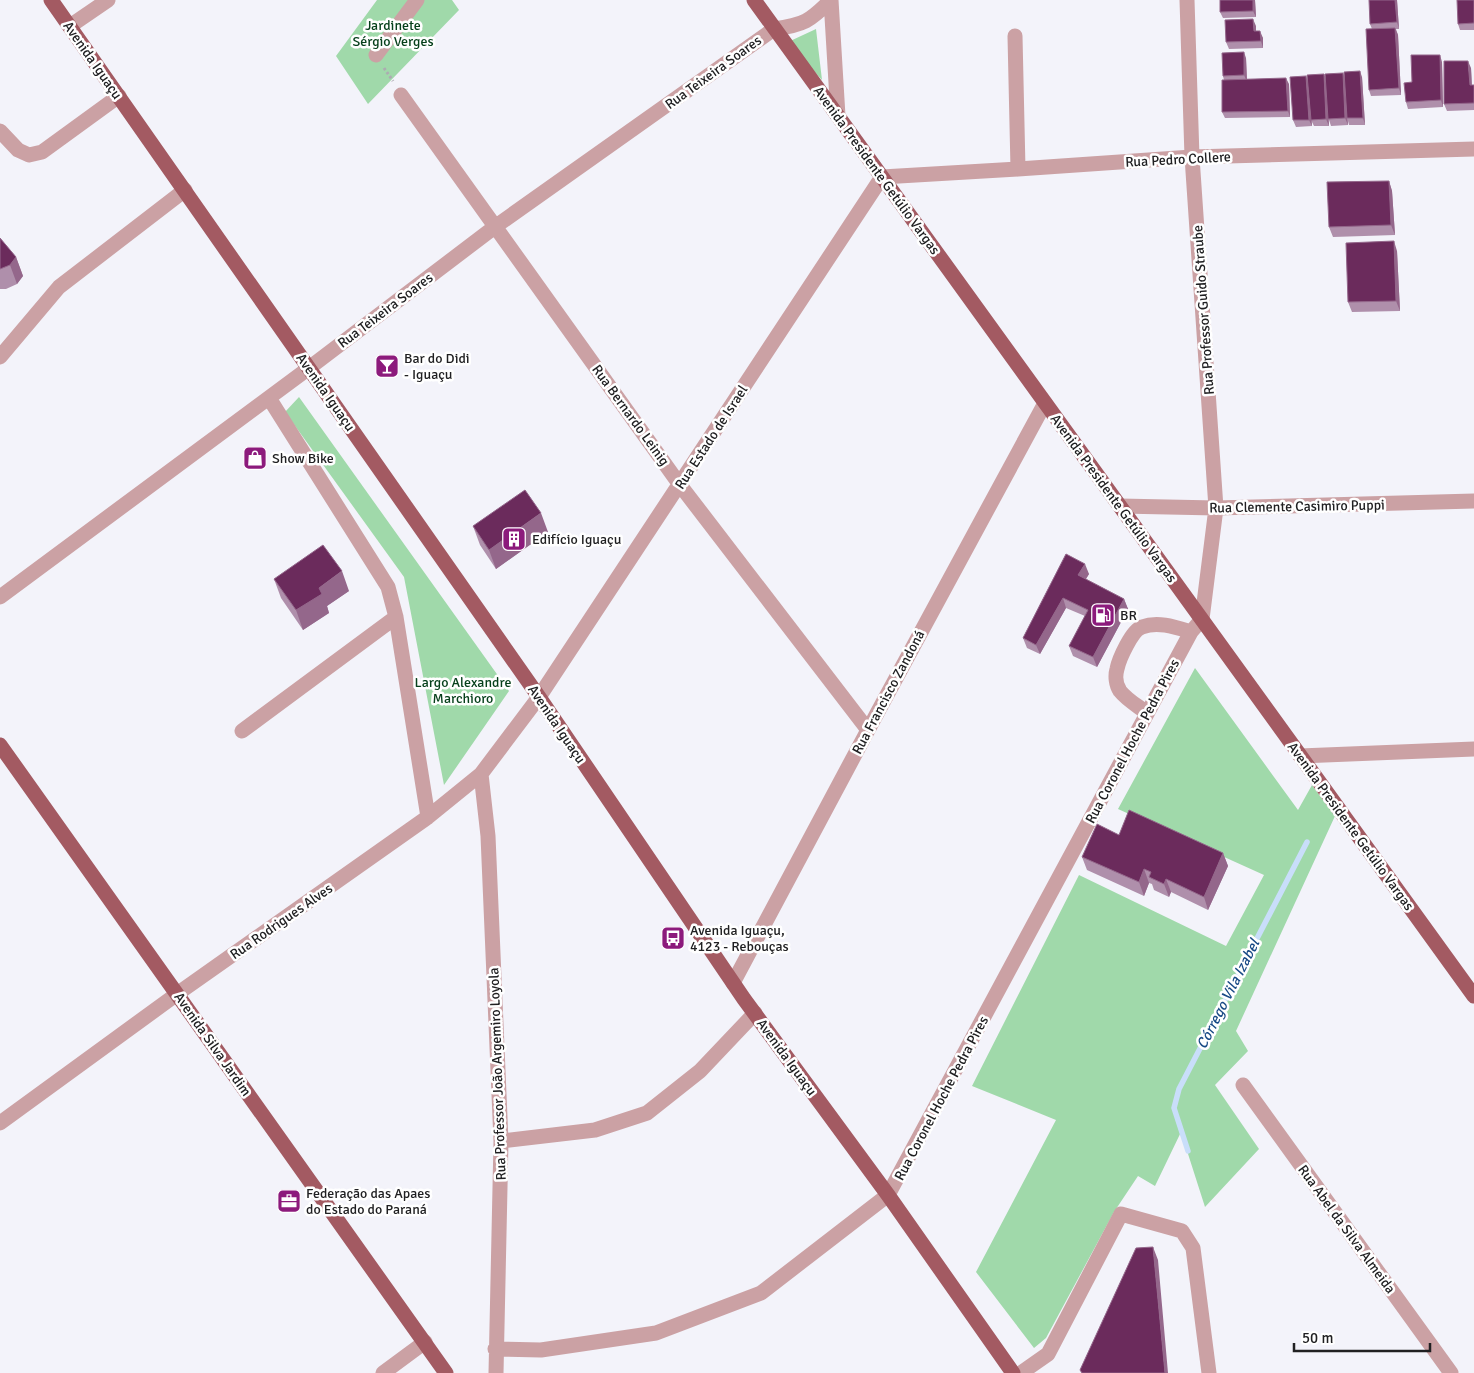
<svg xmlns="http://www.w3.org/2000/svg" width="1474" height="1373" viewBox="0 0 1474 1373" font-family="Signika,sans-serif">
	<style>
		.green { fill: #a0d9aa }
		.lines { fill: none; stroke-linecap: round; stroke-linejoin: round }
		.stream { stroke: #c9defa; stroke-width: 5.5 }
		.path { stroke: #acacb1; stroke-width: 3; stroke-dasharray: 2.5 2.5; stroke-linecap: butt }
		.minor { stroke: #cba1a4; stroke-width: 15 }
		.major { stroke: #a35a62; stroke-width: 15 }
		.wall { fill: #af8fab }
		.shaded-wall { fill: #94678b }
		.building { fill: #6b2b5c; stroke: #94678b }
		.labels { text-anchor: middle; stroke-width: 5; stroke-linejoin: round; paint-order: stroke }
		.park-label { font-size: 14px; fill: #06401b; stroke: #fff }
		.street-label { font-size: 14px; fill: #202022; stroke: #fff }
		.poi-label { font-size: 14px; fill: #202022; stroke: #fff; text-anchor: start }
		.water-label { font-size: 15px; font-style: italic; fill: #184a86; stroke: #fff }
	</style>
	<rect width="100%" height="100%" fill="#f3f3fa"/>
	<!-- green -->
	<path class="green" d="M377,0H452L459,10L368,104L336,56Z
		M816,29L822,80L788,42Z
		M299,397L509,691L444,785L404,577L285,412Z
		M1195,668L1298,810L1312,785L1335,816L1236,1031L1248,1051L1215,1085L1259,1149L1205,1207L1181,1132L1155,1186L1138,1176L1114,1212L1046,1338L1034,1348L976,1272L1056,1120L972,1086L1079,875L1226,946L1264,875L1118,809Z"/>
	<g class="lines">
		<!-- stream -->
		<path class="stream" d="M1188,1151L1174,1108L1179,1089L1307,842"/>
		<!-- path -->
		<path class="path" d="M384,68L393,81"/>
		<!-- minor -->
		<path class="minor" d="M831,0L838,116
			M70,26L108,0
			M1015,36L1018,169
			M376,55L417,0
			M401,95L680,485L868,730
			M0,131L18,150L29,155L42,152L119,96
			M0,357L59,287L185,190
			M269,398L388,587L396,617L428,817
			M1120,506L1216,508L1474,501
			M0,597L309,368L496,226L774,29C804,25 810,21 831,0
			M1147,713C1138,706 1127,700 1120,691C1116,685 1115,676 1117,669C1119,659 1132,630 1142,627C1158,621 1175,627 1191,632
			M242,731L396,617
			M1300,756L1474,749
			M481,774L488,836L501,1141L496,1373
			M733,983L868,730L1045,403
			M1243,1085L1451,1373
			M0,1123L177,994L428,817L481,774L539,697L882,177L1018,169L1192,157L1474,149
			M501,1141L595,1130L647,1113L700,1071L755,1013
			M495,1349L541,1350L656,1333L761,1293L888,1195L1191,632L1202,619L1216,508L1192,157L1187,0
			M383,1373L425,1342
			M1021,1373L1048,1354L1121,1214L1182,1231L1193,1248L1209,1373"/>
		<!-- major -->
		<path class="major" d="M51,0L539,697L744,999L888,1195L1013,1373
			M754,0L1474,996
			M0,745L446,1373"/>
	</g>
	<!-- wall -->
	<path class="wall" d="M1220,0H1255L1256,17L1223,18L1220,12Z
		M1397,0L1399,29H1396L1398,35L1401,95L1371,96L1369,90L1372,29L1370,24Z
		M1474,0V30H1460L1458,24Z
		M1256,26V31L1263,38V48L1229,49L1226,42Z
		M1246,58L1247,79L1289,84L1290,117L1225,118L1222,112L1224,80L1223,76Z
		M1442,62L1443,107L1408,109L1406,102Z
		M1471,68L1472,85H1474V110L1447,111L1444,104Z
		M1343,73L1345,78L1362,77L1365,125H1349L1348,121V125L1331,126L1328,117L1329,126H1314L1311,120L1326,78Z
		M1306,76L1308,83L1312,126L1296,127L1293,120Z
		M1389,181L1392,191L1395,235L1333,237L1329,227Z
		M0,238L16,257L23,276L17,284L6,289H0Z
		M1397,251L1400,311L1352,312L1348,302Z
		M473,526L548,532L496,569L480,545Z
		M1066,554L1089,574L1086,579L1124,599L1128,609L1097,667L1073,656L1069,646L1085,616L1066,608L1040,654L1027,648L1023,638Z
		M274,579L349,591L327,606L329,613L303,630L281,598Z
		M1119,835L1223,853L1228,866L1208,910L1171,892L1169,897L1154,890L1152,884L1149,883L1144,896L1087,870L1082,857Z"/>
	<!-- shaded-wall -->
	<path class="shaded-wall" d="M1253,0H1255L1256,17L1253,11Z
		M1395,0H1397L1399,29L1397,22Z
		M1253,19L1256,26V38L1254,31Z
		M1395,28L1398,35L1401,95L1399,88Z
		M1260,31L1263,38V48L1261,41Z
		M1244,52L1246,58L1247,82L1244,75Z
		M1440,55L1442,62L1443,107L1441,100Z
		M1468,61L1471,68L1472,91L1470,85Z
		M1360,71L1362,77L1365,125L1363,118Z
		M1343,73L1345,80L1347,118L1348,125L1345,118Z
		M1324,74L1327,81L1329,126L1326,119Z
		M1306,76L1308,83L1312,126L1309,120Z
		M1286,78L1289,84L1290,117L1288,111Z
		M1389,181L1392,191L1395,235L1391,225Z
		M1394,241L1397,251L1400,311L1396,301Z
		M16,257L23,276L17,284L10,265Z
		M541,513L548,532L496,569L489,550Z
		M1085,564L1089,574L1082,585L1078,575Z
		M342,571L349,591L327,606L329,613L303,630L296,610L319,588Z
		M1063,598L1066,608L1040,654L1036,645Z
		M1124,599L1128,609L1097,667L1093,657Z
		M1223,853L1228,866L1208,910L1204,897Z
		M1144,869L1149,883L1144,896L1139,882Z
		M1166,879L1171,892L1169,897L1164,884Z
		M1153,1247L1158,1260L1168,1373H1165Z"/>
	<!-- building -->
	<path class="building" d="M1220,0H1253V11L1220,12Z
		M1369,0H1395L1397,22L1370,24Z
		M1457,0H1474V23L1458,24Z
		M1253,19L1254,31H1260L1261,41L1226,42L1225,20Z
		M1395,28L1399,88L1369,90L1366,29Z
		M1244,52V75L1223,76L1222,53Z
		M1411,55H1440L1441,100L1406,102L1404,83L1412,82Z
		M1444,61H1468L1470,85H1474V103L1444,104Z
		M1360,71L1363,118H1347L1344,72Z
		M1343,73L1345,118L1328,119L1325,74Z
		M1324,74L1326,119L1311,120L1307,75Z
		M1306,76L1309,120H1293L1290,77Z
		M1286,78L1288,111L1222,112V80Z
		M1389,181L1391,225L1329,227L1327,182Z
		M0,238L16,257L10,265L0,269Z
		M1394,241L1396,301L1348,302L1346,243Z
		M525,490L541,513L489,550L473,526Z
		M323,545L342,571L319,588L322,594L296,610L274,579Z
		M1066,554L1085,564L1078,575L1124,599L1093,657L1069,646L1088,610L1063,598L1036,645L1023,638Z
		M1129,810L1223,853L1204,897L1166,879L1164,884L1149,877L1151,872L1144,869L1139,882L1082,857L1097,824L1119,835Z
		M1153,1247L1165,1373H1082L1080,1370L1136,1248Z"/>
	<!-- icons -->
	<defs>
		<g id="bar-square" transform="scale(1.25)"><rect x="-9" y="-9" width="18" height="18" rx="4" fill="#8c1a7c" stroke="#fff"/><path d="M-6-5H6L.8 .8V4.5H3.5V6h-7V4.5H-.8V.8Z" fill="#fff"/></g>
		<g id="shop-square" transform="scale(1.25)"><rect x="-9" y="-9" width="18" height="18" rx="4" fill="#8c1a7c" stroke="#fff"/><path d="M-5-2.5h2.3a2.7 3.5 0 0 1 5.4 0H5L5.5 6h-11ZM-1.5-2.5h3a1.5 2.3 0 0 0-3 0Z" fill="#fff"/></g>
		<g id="building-square" transform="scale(1.25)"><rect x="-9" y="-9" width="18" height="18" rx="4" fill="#8c1a7c" stroke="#fff"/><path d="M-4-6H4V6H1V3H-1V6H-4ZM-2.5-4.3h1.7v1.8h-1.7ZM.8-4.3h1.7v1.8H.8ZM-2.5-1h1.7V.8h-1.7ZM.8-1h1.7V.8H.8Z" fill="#fff"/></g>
		<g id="fuel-square" transform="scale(1.25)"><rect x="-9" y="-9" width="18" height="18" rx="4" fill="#8c1a7c" stroke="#fff"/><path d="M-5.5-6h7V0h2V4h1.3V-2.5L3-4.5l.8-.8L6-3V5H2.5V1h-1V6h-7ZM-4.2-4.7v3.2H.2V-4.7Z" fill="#fff"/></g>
		<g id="bus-square" transform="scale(1.25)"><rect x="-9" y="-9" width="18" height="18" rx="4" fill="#8c1a7c" stroke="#fff"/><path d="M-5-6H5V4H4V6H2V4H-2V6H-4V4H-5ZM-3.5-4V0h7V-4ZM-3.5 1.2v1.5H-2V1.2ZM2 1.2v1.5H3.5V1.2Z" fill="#fff"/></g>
		<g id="office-square" transform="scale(1.25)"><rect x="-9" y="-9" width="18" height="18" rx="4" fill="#8c1a7c" stroke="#fff"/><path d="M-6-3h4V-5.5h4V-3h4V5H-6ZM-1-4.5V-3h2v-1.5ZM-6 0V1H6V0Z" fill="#fff"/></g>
	</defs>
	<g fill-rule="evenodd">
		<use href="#bar-square" x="387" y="366"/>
		<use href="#shop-square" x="255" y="458"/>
		<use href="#building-square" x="514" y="539"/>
		<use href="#fuel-square" x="1103" y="615"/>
		<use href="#bus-square" x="673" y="938"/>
		<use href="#office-square" x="289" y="1201"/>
	</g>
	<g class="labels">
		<!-- park labels -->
		<g class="park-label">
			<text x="393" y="30">Jardinete<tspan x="393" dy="16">Sérgio Verges</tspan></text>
			<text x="463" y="687">Largo Alexandre<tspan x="463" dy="16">Marchioro</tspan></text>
		</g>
		<!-- street labels -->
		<g class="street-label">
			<text transform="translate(93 60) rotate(55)" y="5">Avenida Iguaçu</text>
			<text transform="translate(713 72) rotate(-36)" y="5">Rua Teixeira Soares</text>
			<text transform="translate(1178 159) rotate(-3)" y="5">Rua Pedro Collere</text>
			<text transform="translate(877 170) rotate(54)" y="5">Avenida Presidente Getúlio Vargas</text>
			<text transform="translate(385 310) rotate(-37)" y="5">Rua Teixeira Soares</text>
			<text transform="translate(1203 310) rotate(-94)" y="5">Rua Professor Guido Straube</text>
			<text transform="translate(326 392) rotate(55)" y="5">Avenida Iguaçu</text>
			<text transform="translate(631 415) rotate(54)" y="5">Rua Bernardo Leinig</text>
			<text transform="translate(711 437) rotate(-57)" y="5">Rua Estado de Israel</text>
			<text transform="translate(1114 498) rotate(54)" y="5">Avenida Presidente Getúlio Vargas</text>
			<text transform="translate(1297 506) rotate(-1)" y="5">Rua Clemente Casimiro Puppi</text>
			<text transform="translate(888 692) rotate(-62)" y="5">Rua Francisco Zandoná</text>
			<text transform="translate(557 724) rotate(56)" y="5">Avenida Iguaçu</text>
			<text transform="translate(1132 741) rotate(-62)" y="5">Rua Coronel Hoche Pedra Pires</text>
			<text transform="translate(1351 826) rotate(54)" y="5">Avenida Presidente Getúlio Vargas</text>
			<text transform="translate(281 921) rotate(-35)" y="5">Rua Rodrigues Alves</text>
			<text transform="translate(213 1044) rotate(55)" y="5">Avenida Silva Jardim</text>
			<text transform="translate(787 1057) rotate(54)" y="5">Avenida Iguaçu</text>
			<text transform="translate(497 1074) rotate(-92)" y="5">Rua Professor João Argemiro Loyola</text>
			<text transform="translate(941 1098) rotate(-62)" y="5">Rua Coronel Hoche Pedra Pires</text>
			<text transform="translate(1347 1229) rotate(54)" y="5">Rua Abel da Silva Almeida</text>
		</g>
		<!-- poi labels -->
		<g class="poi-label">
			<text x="404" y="363">Bar do Didi<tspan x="404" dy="16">- Iguaçu</tspan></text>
			<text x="272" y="463">Show Bike</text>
			<text x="532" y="544">Edifício Iguaçu</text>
			<text x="1120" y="620">BR</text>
			<text x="690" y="935">Avenida Iguaçu,<tspan x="690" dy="16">4123 - Rebouças</tspan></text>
			<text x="306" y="1198">Federação das Apaes<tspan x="306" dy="16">do Estado do Paraná</tspan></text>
		</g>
		<!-- water labels -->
		<g class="water-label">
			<text transform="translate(1228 994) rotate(-63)" y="5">Córrego Vila Izabel</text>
		</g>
	</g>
	<!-- scale -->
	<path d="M1294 1343v8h136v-8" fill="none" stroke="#202022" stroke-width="2.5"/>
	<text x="1302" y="1343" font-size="15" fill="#202022" stroke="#ffffff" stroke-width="4" paint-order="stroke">50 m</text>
</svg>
